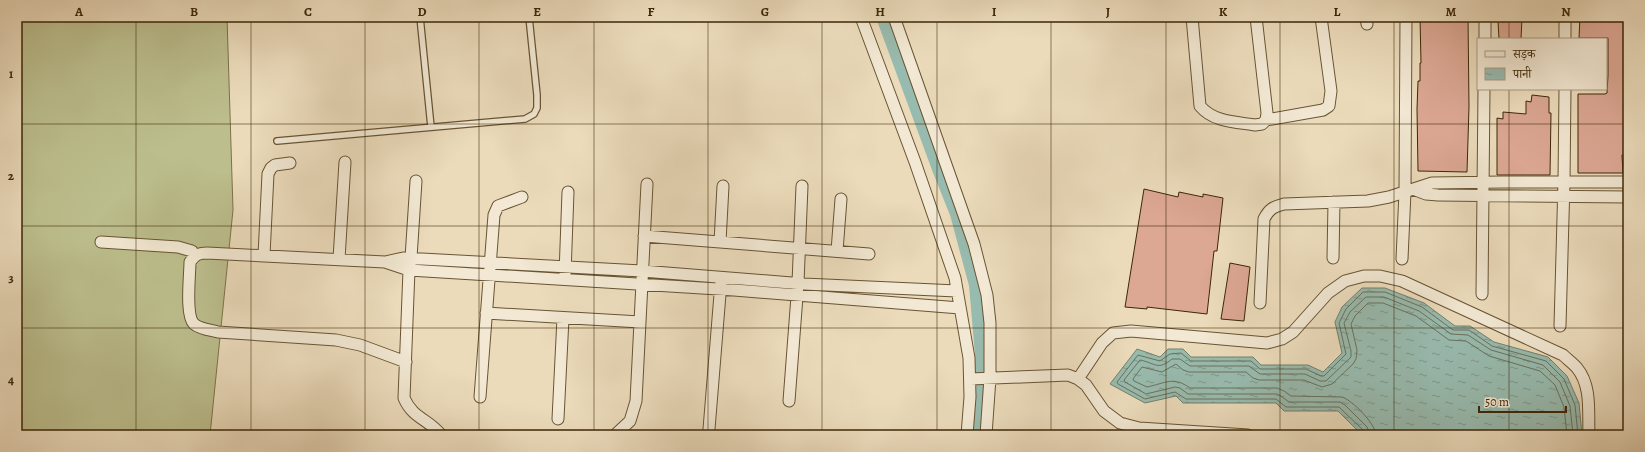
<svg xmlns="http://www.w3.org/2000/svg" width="1645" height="452" viewBox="0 0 1645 452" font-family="Alegreya,'Noto Serif Devanagari',serif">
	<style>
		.grass { fill: #bcbe8d; stroke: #7c724a }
		.water { fill: url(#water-ripples); stroke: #73806b }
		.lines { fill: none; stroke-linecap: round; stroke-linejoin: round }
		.shore { stroke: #6a715a; stroke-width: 1 }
		.canal { stroke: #98bbaf; stroke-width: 12 }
		.building { fill: #dca793; stroke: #3c2706 }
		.lane-casing { stroke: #685433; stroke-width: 8 }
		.street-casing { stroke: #685433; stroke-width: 13 }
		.lane { stroke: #f2e8d3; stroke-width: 5.5 }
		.street { stroke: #f2e8d3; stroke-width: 11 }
		.grid { fill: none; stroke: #3c2706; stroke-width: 1; stroke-opacity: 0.55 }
		.neatline { fill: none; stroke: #3c2706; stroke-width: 1.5 }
		.grid-label { font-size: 13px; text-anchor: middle; font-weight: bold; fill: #3c2706 }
	</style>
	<defs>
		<pattern id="water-ripples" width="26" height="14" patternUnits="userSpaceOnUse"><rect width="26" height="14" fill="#98bbaf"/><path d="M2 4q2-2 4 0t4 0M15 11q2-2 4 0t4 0" fill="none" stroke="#7d988c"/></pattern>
	</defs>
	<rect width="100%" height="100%" fill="#ebdbbb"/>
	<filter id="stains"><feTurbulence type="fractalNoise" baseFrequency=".005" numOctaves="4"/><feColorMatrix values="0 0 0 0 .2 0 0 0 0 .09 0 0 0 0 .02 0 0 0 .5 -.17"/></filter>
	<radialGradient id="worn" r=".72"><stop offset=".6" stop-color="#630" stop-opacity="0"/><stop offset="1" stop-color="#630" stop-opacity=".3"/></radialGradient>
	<!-- grass -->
	<path class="grass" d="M17,17H227L233,210L210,435H17Z"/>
	<!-- water -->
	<path class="water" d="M1362,288H1385L1424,303L1455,326H1470L1494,342L1548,357L1567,376L1579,403L1582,435H1362L1338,411H1284L1276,403H1183L1176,396L1145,403L1110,384L1137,349L1160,357L1168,349H1183L1191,357H1253L1261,365H1308L1323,372L1342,353L1335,322L1342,307Z"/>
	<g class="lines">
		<!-- shore -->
		<path class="shore" d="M1365,435L1364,431L1339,407H1286L1276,399H1186L1175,392L1145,399L1118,384L1117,382L1138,355L1160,361L1170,354L1181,353L1191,361H1251L1260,369H1306L1321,376H1324L1346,354L1339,323L1346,309L1363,292H1385L1422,307L1453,330H1469L1492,346L1546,361L1564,379L1575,405L1578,435
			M1370,435L1367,427L1345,405L1340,402H1289L1281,396L1277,394H1188L1180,388L1175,387L1146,394L1125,382L1124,380L1140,360C1155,363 1158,371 1172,359H1180L1190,366H1249L1260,374H1305L1320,381H1326L1351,357V351L1344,323L1350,312L1366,297H1384L1419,311L1451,334L1468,335L1491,350L1543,365L1560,382L1570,406L1573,435
			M1376,435C1376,424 1352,400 1342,397L1291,396L1284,391L1277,388H1190C1173,376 1166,383 1147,387L1134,381L1133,379L1142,367L1162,372L1176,364L1183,370L1189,372H1246L1253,378L1259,380H1304L1322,387L1332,384L1353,364L1356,359L1357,350L1351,324L1355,316L1368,303H1383L1416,316L1449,340L1466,341L1489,356L1540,371L1555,385L1564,407L1567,435"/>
		<!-- canal -->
		<path class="canal" d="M882,17L938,169L956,214L975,285L981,355V389L976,435"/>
	</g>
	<!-- building -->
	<path class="building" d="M1420,17H1468L1469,107L1467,172L1418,171L1417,109L1418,81H1420V63H1421Z
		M1504,17L1522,18L1521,39H1499L1498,21L1504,22Z
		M1580,17H1626L1628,73L1627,87H1626V155H1622L1623,173H1578V94H1605L1607,93L1608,75V38H1579Z
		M1532,95L1549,97V113H1551L1550,175H1497V118L1503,119V112L1526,114V101L1531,102Z
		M1144,189L1178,197L1179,192L1203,197V194L1223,198L1217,251H1214L1207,314L1147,307V309L1125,307Z
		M1230,263L1250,267L1244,321L1221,319Z"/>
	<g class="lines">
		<!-- lane casing -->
		<g class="lane-casing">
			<path id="lane" d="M420,17L431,127
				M277,141L525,119L534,114L537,108V95L529,17"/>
		</g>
		<!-- street casing -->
		<g class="street-casing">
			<path id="street" d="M861,17L915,162L955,278L969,358L970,397L967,435
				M894,17L974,244L987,295L990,323V378L986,435
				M1192,17L1200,106C1213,122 1236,122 1255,125L1262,124L1266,120L1267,113L1256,17
				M1366,17L1367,24
				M1485,39V22
				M1565,39V17
				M1266,120L1323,110L1329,106L1331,91L1321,17
				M416,181L411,258L409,270L404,398C413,419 429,419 441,435
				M1413,189L1426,194L1438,195L1628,197
				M644,236L869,254
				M101,242L178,247L192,251L194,256
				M720,242L723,186
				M837,251L841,199
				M264,255L268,174L271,168L275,165L290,163
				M1333,258L1334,202
				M339,259L345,162
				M1402,259L1405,192L1406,17
				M385,262L207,253C198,253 195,255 190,262C190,275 185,315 194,324C200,329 210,330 218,332L336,340L360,345L406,362
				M565,274L568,192
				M957,291L804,284L642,271L422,259L403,258L385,262L409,270L734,290L960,308
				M1482,294L1484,89
				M1260,303L1264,219C1269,209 1273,207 1284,204L1368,201L1389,197L1432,183L1503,182H1628
				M486,313L640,322
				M1560,326L1564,182L1565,89
				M970,379L1068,375L1078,379L1086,385L1104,411L1120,423L1139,428L1248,435
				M1078,379L1102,343L1113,333L1131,331L1267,343L1282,339L1293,332L1328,293L1345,281L1364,276H1380L1402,281L1563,355C1567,359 1573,363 1577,368C1592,386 1588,413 1589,435
				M480,397L494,215L498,206L522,197
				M789,401L798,283L802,186
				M558,419L563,318
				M709,429L721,282
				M615,435L630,421L636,401L647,184"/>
		</g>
		<!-- lane -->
		<use href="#lane" class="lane"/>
		<!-- street -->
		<use href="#street" class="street"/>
	</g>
	<!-- grid -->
	<path class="grid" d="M136,17V435M251,17V435M365,17V435M479,17V435M594,17V435M708,17V435M822,17V435M937,17V435M1051,17V435M1166,17V435M1280,17V435M1394,17V435M1509,17V39M1509,89V435M17,124H1628M17,226H1628M17,328H1628"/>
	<!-- margin -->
	<rect width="1645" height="452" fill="none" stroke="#ebdbbb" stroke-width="44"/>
	<!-- legend -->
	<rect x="1477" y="38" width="130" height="52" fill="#f2e8d3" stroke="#a99b81"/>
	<rect x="1485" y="51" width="20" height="6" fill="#f2e8d3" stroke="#a99b81"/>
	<text x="1513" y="58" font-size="12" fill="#3c2706">सड़क</text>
	<rect x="1485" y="68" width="20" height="12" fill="url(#water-ripples)" stroke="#a99b81"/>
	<text x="1513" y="78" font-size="12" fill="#3c2706">पानी</text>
	<!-- scale -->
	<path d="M1479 406v6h87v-6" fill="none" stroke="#3c2706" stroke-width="2"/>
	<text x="1485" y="406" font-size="12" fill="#3c2706" stroke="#f2e8d3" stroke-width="3" paint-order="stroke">50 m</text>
	<rect x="22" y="22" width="1601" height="408" class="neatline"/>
	<g class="grid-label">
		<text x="79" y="16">A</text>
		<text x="194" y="16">B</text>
		<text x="308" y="16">C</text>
		<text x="422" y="16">D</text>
		<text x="537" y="16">E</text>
		<text x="651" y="16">F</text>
		<text x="765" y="16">G</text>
		<text x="880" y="16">H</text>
		<text x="994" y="16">I</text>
		<text x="1108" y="16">J</text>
		<text x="1223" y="16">K</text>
		<text x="1337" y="16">L</text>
		<text x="1451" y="16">M</text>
		<text x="1566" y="16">N</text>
		<text x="11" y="78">1</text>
		<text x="11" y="180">2</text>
		<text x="11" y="282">3</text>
		<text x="11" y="384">4</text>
	</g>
	<rect width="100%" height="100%" filter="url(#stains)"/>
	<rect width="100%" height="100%" fill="url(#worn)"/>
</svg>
